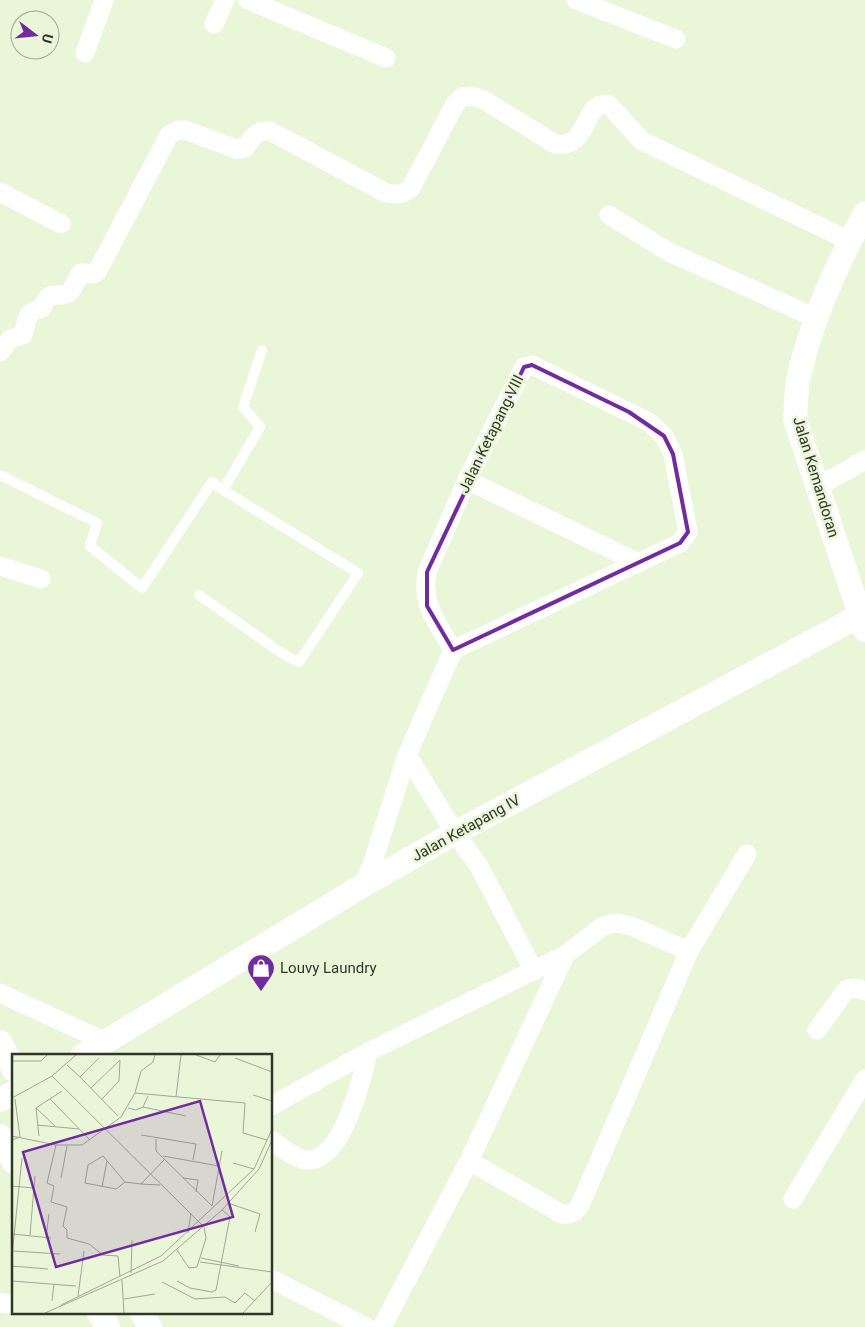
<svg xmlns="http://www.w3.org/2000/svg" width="865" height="1327" viewBox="0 0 865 1327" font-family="Roboto,sans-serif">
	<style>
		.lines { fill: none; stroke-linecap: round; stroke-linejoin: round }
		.service { stroke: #fff; stroke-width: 10 }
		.minor { stroke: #fff; stroke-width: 19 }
		.tertiary { stroke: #fff; stroke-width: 24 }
		.marked { fill: none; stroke: #722b9f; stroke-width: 4; stroke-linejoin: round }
		.labels { text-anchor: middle; stroke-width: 5; stroke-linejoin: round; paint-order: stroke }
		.street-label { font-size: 15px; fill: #31362a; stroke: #eaf6d8 }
		.poi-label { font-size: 15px; fill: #31362a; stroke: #eaf6d8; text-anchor: start }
		.inset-road { fill: none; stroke: #a0a992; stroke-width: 1 }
		.view { fill: #722b9f; fill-opacity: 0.15; stroke: #722b9f; stroke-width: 2.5 }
		.inset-edge { fill: none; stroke: #31362a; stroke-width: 2.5 }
	</style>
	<rect width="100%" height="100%" fill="#eaf6d8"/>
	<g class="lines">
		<!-- service -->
		<path class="service" d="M0,475L97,523L90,546L142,588L212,482L223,490L260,427L243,407L262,350
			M199,595L283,654L299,662L358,573L223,490"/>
		<!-- minor -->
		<path class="minor" d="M248,0L386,58
			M576,0L676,39
			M214,24L225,0
			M85,53L104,0
			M0,192L61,224
			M609,215L669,252L816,318
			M0,352L10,339L23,335C28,319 24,313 42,308C50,287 55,300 70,292L81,273L93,274L97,272L169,135L179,130H185L236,149L245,148C253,137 256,130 270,131L386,193C397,195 402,195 411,188L455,104L462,97L472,96L484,100L555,144C592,149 581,99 609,105L642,141L850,241
			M467,480L639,563
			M817,487L865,460
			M0,566L41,579
			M453,650L680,543L688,532L673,454L664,436L649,422L532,365L524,367L467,480L427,572C421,605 437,622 453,650L407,755L455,833L479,866L534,971
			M362,886L371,868L407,755
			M0,993L106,1042
			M817,1030L847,989L855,988L865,991
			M271,1106L368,1052L565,955L603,926L617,923L631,926L689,951
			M271,1140C281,1147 296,1160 308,1160C342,1161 362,1079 368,1052
			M469,1161L562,1214C572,1215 577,1212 581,1203L689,951L747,854
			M793,1199L865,1079
			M271,1279L366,1327
			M0,1303L14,1304
			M382,1327L469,1161L565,955"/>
		<!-- tertiary -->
		<path class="tertiary" d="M865,213C836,265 811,322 798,380C796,393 796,406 795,419L865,630
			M0,1042L14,1070
			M82,1056L362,886L455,833L865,613
			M0,1100L14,1093
			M0,1136L14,1162
			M99,1313L108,1327
			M142,1313L150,1327"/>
	</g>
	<!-- marked area -->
	<path class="marked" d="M532,365L629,412L664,436L673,454L688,532L680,543L453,650L427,606V572L524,367Z"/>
	<!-- icons -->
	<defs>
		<g id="shop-pin" transform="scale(1.4375)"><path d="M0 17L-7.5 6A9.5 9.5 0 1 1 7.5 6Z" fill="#722b9f" stroke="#eaf6d8"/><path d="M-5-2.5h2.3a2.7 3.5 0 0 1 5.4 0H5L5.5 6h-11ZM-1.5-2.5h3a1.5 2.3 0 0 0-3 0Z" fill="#fff"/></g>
	</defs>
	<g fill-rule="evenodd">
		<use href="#shop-pin" x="261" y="968"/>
	</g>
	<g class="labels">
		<!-- street labels -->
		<g class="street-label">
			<text transform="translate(491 434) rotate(-64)" y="5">Jalan Ketapang VIII</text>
			<text transform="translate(816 477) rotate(73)" y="5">Jalan Kemandoran</text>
			<text transform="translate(466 828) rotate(-29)" y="5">Jalan Ketapang IV</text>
		</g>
		<!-- poi labels -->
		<g class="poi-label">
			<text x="280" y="973">Louvy Laundry</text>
		</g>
	</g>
	<!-- overview -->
	<g transform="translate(12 1054)">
		<rect width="260" height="260" fill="#eaf6d8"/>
		<path class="inset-road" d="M184,1L203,8L208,1M87,4L68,23L106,62M223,4L260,18M0,7H29L35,1M55,11L68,23M40,22L192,173L194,184L185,213L177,214L165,196M79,34L108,6L107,27L90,45M123,39L233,49L231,79L255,86M241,41L260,47M136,42L131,53L174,62M164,43L169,1M0,44L40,22L64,1M38,45L78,86M24,54L50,37M24,54L27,82M24,54L43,72M116,54L124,56L131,53M25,71L67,75M129,81L184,90L181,106M0,82L44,91H70L109,63L123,39L129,17L141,8L143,1M144,85V97L200,152M0,86L8,83L3,45M44,91L35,129L42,132L39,148L55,153L51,172L55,176V184L77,190L91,201L106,202L108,223M151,102L207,112M221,109L242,115M49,124L55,92M171,124L186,126L184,138M113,128L91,102L76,111L73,129L104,135L113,128L129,130L153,105M129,130L148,131M0,132L22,134M90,133L95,107M216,149L248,160L243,178M200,152L210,97M176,179L179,159M1,180L39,184M18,181L23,122M34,183L37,160M1,197L48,200M0,202L10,104M189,204L227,212M188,208L260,218M0,212L36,215M119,219L120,186M110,226L112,259M0,227L64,232M165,227L178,234L200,238L204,236L218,163L210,156M150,228L183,245L213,243L223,249L233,239L243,247M66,242L72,197M112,245L143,240M40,247L42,230M49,251L149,202L242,115L260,75M33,259L151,207L210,156L247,115L260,86M231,259L260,228"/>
		<path class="view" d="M188,47L221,163L44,213L11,98Z"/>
		<rect width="260" height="260" class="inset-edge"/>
	</g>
	<!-- north arrow -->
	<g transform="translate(35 35) rotate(106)"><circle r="24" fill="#eaf6d8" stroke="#a0a992"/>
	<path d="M0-4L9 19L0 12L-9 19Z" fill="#722b9f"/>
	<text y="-8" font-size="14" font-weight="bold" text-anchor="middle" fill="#31362a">U</text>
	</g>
</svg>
